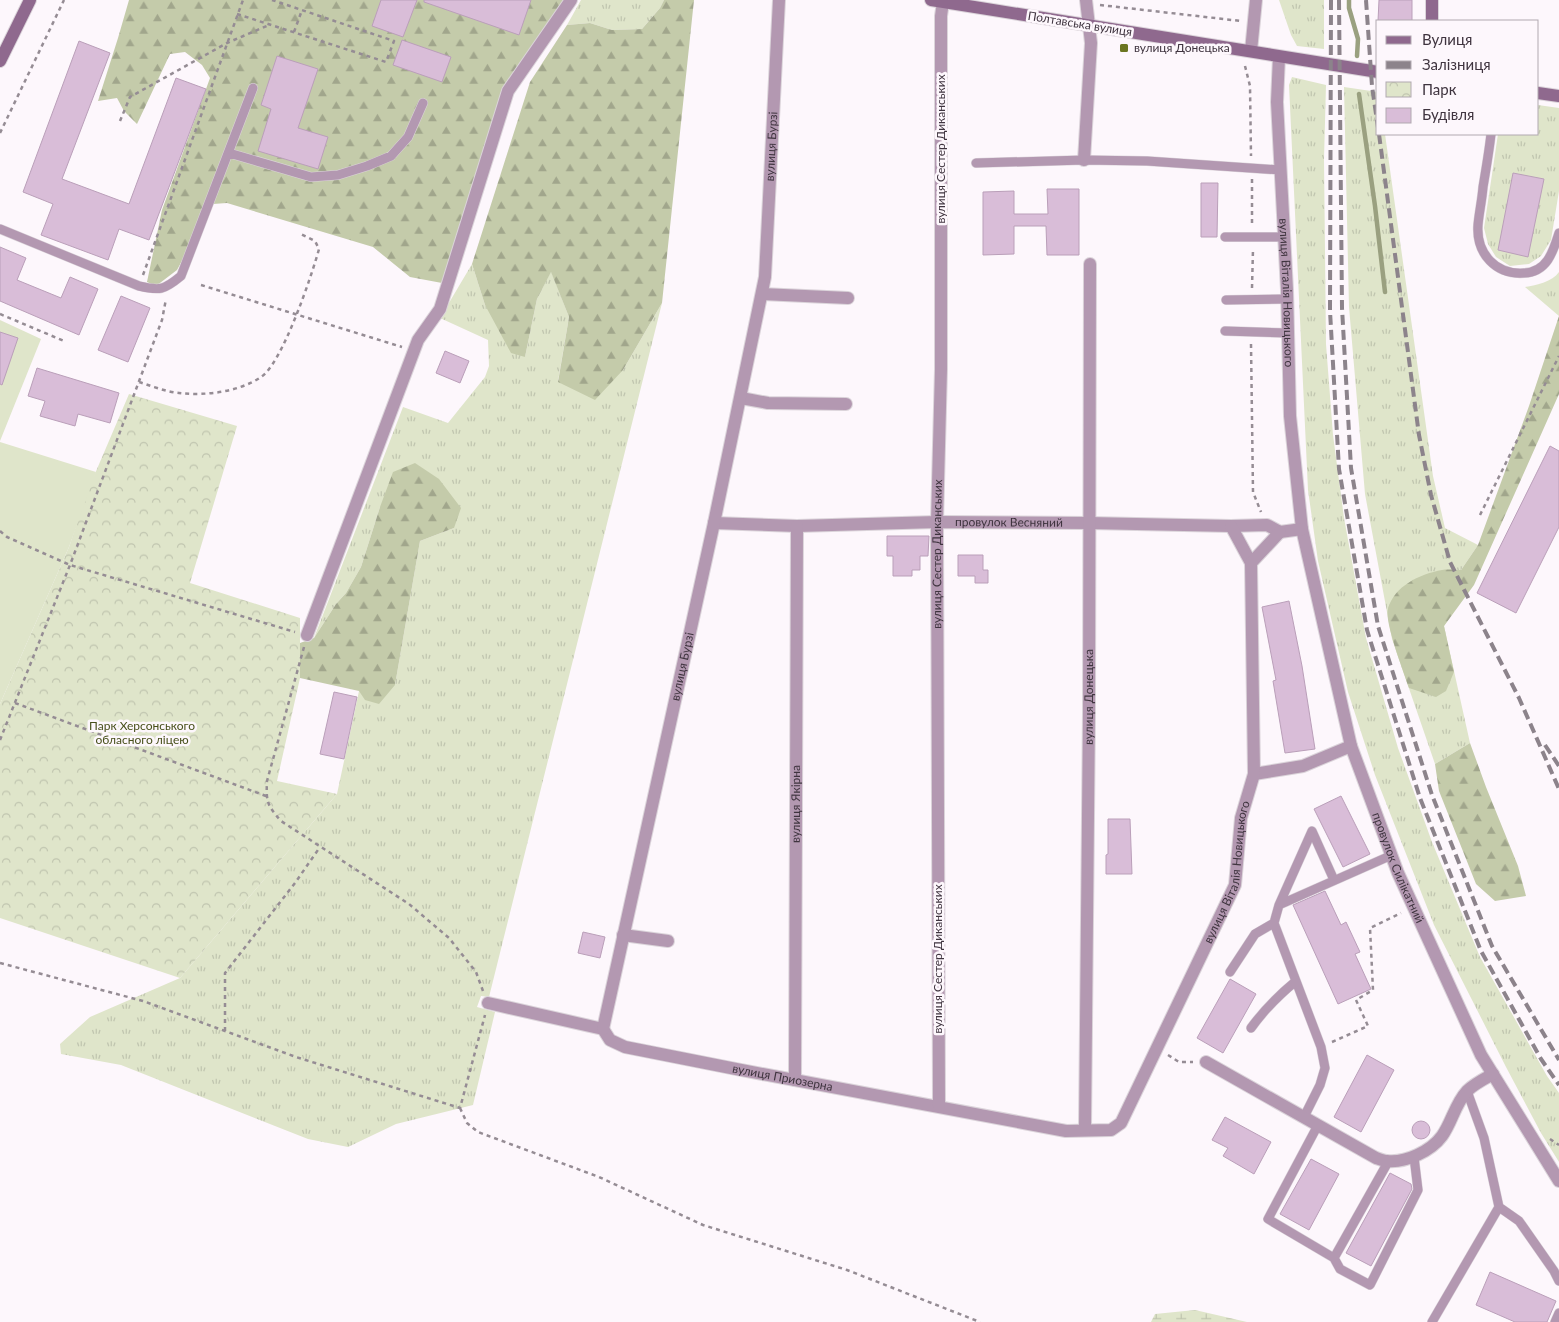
<svg xmlns="http://www.w3.org/2000/svg" width="1559" height="1322" viewBox="0 0 1559 1322" font-family="Lato,sans-serif">
	<style>
		.grass { fill: url(#grass-tufts) }
		.forest { fill: url(#forest-firs) }
		.wetland { fill: url(#wetland-marsh) }
		.park { fill: url(#park-crowns) }
		.pitch { fill: #dfe5ca }
		.lines { fill: none; stroke-linecap: round; stroke-linejoin: round }
		.stream { stroke: #9aa080; stroke-width: 4.5 }
		.building { fill: #d9bdd8; stroke: #ba9fb9 }
		.lane-casing { stroke: #dbd4da; stroke-width: 10 }
		.street-casing { stroke: #dbd4da; stroke-width: 14 }
		.secondary-casing { stroke: #dbd4da; stroke-width: 14 }
		.path { stroke: #958c94; stroke-width: 2.5; stroke-dasharray: 4 4; stroke-linecap: butt }
		.lane { stroke: #b398b1; stroke-width: 9 }
		.street { stroke: #b398b1; stroke-width: 12 }
		.secondary { stroke: #8f698e; stroke-width: 12 }
		.rail { stroke: #8c838b; stroke-width: 4; stroke-dasharray: 10 5; stroke-linecap: butt }
		.poi-dot { fill: #6b7621; stroke: #fdf7fc; stroke-width: 2 }
		.labels { text-anchor: middle; stroke-width: 5; stroke-linejoin: round; paint-order: stroke }
		.street-label { font-size: 12px; fill: #3f343f; stroke: #fdf7fc }
		.poi-label { font-size: 12px; fill: #3f343f; stroke: #fdf7fc; text-anchor: start }
		.park-label { font-size: 12px; fill: #474f1a; stroke: #fdf7fc }
	</style>
	<defs>
		<pattern id="grass-tufts" width="24" height="20" patternUnits="userSpaceOnUse" patternTransform="scale(1.25)"><rect width="24" height="20" fill="#dfe5ca"/><path d="M3 7l-1-3M5 7V3M7 7l1-3M15 17l-1-3M17 17v-4M19 17l1-3" fill="none" stroke="#c0c5af"/></pattern>
		<pattern id="forest-firs" width="22" height="20" patternUnits="userSpaceOnUse" patternTransform="scale(1.25)"><rect width="22" height="20" fill="#c4cbaa"/><path d="M5 1l3.5 6h-7zM16 11l3.5 6h-7z" fill="#a1a68c"/></pattern>
		<pattern id="wetland-marsh" width="20" height="14" patternUnits="userSpaceOnUse" patternTransform="scale(1.25)"><rect width="20" height="14" fill="#dfe5ca"/><path d="M1 5h8M5 5V1M11 12h8M15 12V8" fill="none" stroke="#c0c5af"/></pattern>
		<pattern id="park-crowns" width="20" height="18" patternUnits="userSpaceOnUse" patternTransform="scale(1.25)"><rect width="20" height="18" fill="#dfe5ca"/><path d="M2 6a3 3 0 1 1 6 0M12 15a3 3 0 1 1 6 0" fill="none" stroke="#c0c5af"/></pattern>
	</defs>
	<rect width="100%" height="100%" fill="#fdf7fc"/>
	<!-- grass -->
	<path class="grass" d="M581,0H664L660,8L642,29L612,30L590,23L567,25Z
		M1279,0H1324V49L1297,46L1291,35Z
		M1292,77L1326,85L1324,159L1326,344L1333,435L1344,518L1366,638L1398,748L1432,842L1480,957L1547,1076L1559,1093V1162L1541,1133L1506,1067L1434,925L1375,775L1348,692L1318,561L1308,490L1289,85Z
		M1344,87L1378,92V134H1385L1433,476L1445,528L1478,545L1461,570H1444L1454,611L1444,626L1470,743L1435,764L1392,639L1365,494L1349,307Z
		M1538,105L1559,108V191L1551,240L1541,256L1529,264L1510,266L1496,257L1488,244L1484,228L1498,134H1538Z
		M472,264L485,305L525,357L537,299L551,271L569,317L558,381L623,370L662,303L489,997L481,996L477,1007L495,1012L473,1105L396,1124L348,1147L308,1139L121,1065L61,1054L60,1044L90,1017L180,978L337,794L359,691L395,685L420,541L454,528L380,507L361,567L346,593L336,604L314,638L403,407L448,423L485,377L489,366L488,340L440,318Z
		M1559,272V316L1525,287C1537,285 1552,282 1559,272Z"/>
	<!-- forest -->
	<path class="forest" d="M129,0H566L538,37L518,68L442,283L410,277L373,247L227,203L213,204L177,270L156,286L147,282L162,210L210,78L202,65L185,52L170,54L137,124L124,111L117,98L98,101L118,38Z
		M664,0H694L662,303L623,370L595,400L558,382L569,317L551,272L537,299L525,357L511,353L485,305L472,264L530,82L567,25L590,23L612,30L642,29L660,8Z
		M1559,316V394L1474,585L1444,626L1454,672L1446,691L1436,697L1409,688C1404,673 1384,621 1388,609C1394,586 1420,574 1442,570C1448,569 1455,570 1461,570L1478,545L1529,406Z
		M415,463L439,479L461,508L454,528L420,541L395,685L379,704L365,700L359,691L300,678V643L314,638L336,604L346,593L361,567L380,507L393,472Z
		M1470,743L1486,787L1518,866L1526,896L1495,901L1476,884L1439,791L1435,764Z"/>
	<!-- wetland -->
	<path class="wetland" d="M1195,1310L1247,1322H1151L1155,1314Z"/>
	<!-- park -->
	<path class="park" d="M129,394L237,426L190,583L300,618V678L277,781L337,794L180,978L0,918V704L69,547L88,490Z"/>
	<!-- pitch -->
	<path class="pitch" d="M0,320L41,339L0,441Z
		M0,442L96,472L69,547L0,704Z"/>
	<g class="lines">
		<!-- stream -->
		<path class="stream" d="M1349,0V8L1358,39L1357,56
			M1359,94L1375,206L1385,292"/>
	</g>
	<!-- building -->
	<path class="building" d="M381,0H417L403,37L372,26Z
		M424,0H531L519,35L424,2Z
		M1379,0H1412V21H1378Z
		M402,40L451,57L442,82L393,65Z
		M79,41L110,53L62,179L129,204L176,78L206,89L149,240L119,229L108,260L41,235L53,204L23,192Z
		M277,56L318,69L298,128L328,137L318,169L258,151L271,109L261,105Z
		M1513,173L1544,179L1528,257L1498,250Z
		M1201,183H1218L1217,237H1201Z
		M1047,189H1079V255H1047L1046,226H1014V254L983,255V192L1014,191V214H1048Z
		M0,247L26,258L17,280L61,298L70,277L98,289L79,335L0,301Z
		M121,296L150,308L128,362L98,350Z
		M0,332L18,338L2,385L0,384Z
		M445,351L469,361L460,383L436,373Z
		M37,368L119,393L110,423L78,414L75,426L40,416L45,401L28,396Z
		M1550,446L1559,451V527L1516,613L1477,593Z
		M887,536H929L928,556H920V570H912V576H893V556H887Z
		M958,555H983V570H988V583H975V576H958Z
		M1289,601L1302,666L1315,749L1285,753L1273,681L1276,680L1262,607Z
		M334,692L357,697L344,759L320,754Z
		M1341,796L1370,854L1343,867L1314,809Z
		M1108,819H1130L1132,874H1106V855L1108,854Z
		M1325,891L1341,925L1346,922L1360,952L1355,954L1371,989L1338,1004L1293,905Z
		M583,932L605,937L600,958L578,953Z
		M1230,979L1256,994L1223,1053L1197,1038Z
		M1367,1055L1394,1070L1361,1132L1334,1117Z
		M1225,1117L1271,1142L1254,1174L1223,1156L1228,1148L1212,1140Z
		M1412 1130a9 9 0 1 1 18 0a9 9 0 1 1-18 0Z
		M1311,1159L1339,1174L1309,1230L1280,1214Z
		M1390,1173L1411,1184L1412,1189L1371,1266L1346,1253Z
		M1490,1272L1556,1301L1547,1322H1515L1476,1305Z"/>
	<g class="lines">
		<!-- lane casing -->
		<g class="lane-casing">
			<path id="lane" d="M1491,134C1489,152 1486,169 1483,187C1482,200 1479,213 1478,225C1476,254 1496,275 1524,273C1547,272 1553,252 1559,233
				M229,153L311,177L338,175L367,166L391,156L408,137L423,103
				M976,163L1084,160L1147,161L1281,170
				M0,229L139,286C160,291 164,290 181,276L253,88
				M1225,237H1284
				M1226,300L1287,299
				M1225,331L1288,333
				M1279,905L1312,831L1334,880
				M1230,972L1255,934L1274,923
				M1251,1028C1264,1010 1279,995 1296,981
				M1304,1117L1320,1085L1325,1068L1321,1047L1274,923L1279,905L1392,855
				M1318,1125L1268,1219L1334,1258L1388,1162
				M1499,1207L1519,1221L1554,1271L1559,1281
				M1334,1258L1340,1269L1370,1285L1418,1190L1414,1157
				M1432,1322L1499,1207L1484,1138L1467,1091
				M1555,1322L1559,1313"/>
		</g>
		<!-- street casing -->
		<g class="street-casing">
			<g id="street">
				<path d="M1251,51L1256,0"/>
				<path id="s1" d="M1279,57L1277,102L1287,290L1290,416L1302,529L1351,746L1398,873L1481,1055L1559,1181"/>
				<path d="M1084,160L1091,43L1086,0"/>
				<path d="M762,294L848,298"/>
				<path d="M741,398L768,403L846,404"/>
				<path id="s2" d="M714,523L797,526L937,522L1089,523L1231,526L1267,525L1280,532L1302,529"/>
				<path d="M1231,526L1251,563"/>
				<path d="M307,635L418,340L440,309L508,91L571,0"/>
				<path d="M1254,774L1303,766L1351,746"/>
				<path d="M623,935L668,941"/>
				<path id="s3" d="M488,1003L603,1029L610,1040L625,1047L736,1069L1066,1131L1111,1130L1121,1123L1235,885L1241,818L1254,774L1251,563L1280,532"/>
				<path id="s4" d="M603,1029L714,523L765,277L779,0"/>
				<path d="M1206,1062L1376,1158C1379,1159 1384,1161 1387,1161C1406,1163 1431,1151 1442,1136C1452,1122 1455,1104 1467,1091C1474,1084 1484,1079 1493,1074"/>
				<path id="s5" d="M795,1080L797,526"/>
				<path id="s6" d="M939,1106L937,522L941,369V16L943,2"/>
				<path id="s7" d="M1085,1129L1089,712L1090,264"/>
			</g>
		</g>
		<!-- secondary casing -->
		<g class="secondary-casing">
			<path id="secondary" d="M931,0L1378,72
				M1432,21V0
				M0,61L30,0
				M1538,93L1559,96"/>
		</g>
		<!-- path -->
		<path class="path" d="M1100,5L1241,21
			M237,14L386,62L394,41L272,0
			M294,32L302,10
			M1245,66L1250,86L1251,156
			M120,121L130,97L227,43L269,25
			M0,133L64,0
			M1252,179V226
			M143,275L243,0
			M201,285L402,347
			M1252,288L1253,249
			M0,314L64,341
			M1251,344L1253,492L1261,512
			M139,382C152,386 166,392 179,393C205,396 239,392 261,377C282,364 312,275 319,249L315,241L299,233
			M1480,515L1559,356
			M0,531L7,537L70,565L295,632
			M304,647L267,781C266,802 267,805 281,821L409,904L449,938L476,972L483,991
			M15,703L266,796
			M0,740L70,565L162,320L166,299
			M0,963L143,1001L296,1057L460,1108L485,1015
			M225,1031V973L295,883L320,847
			M1332,1042L1368,1026L1356,1000L1373,990L1370,928L1401,913
			M1168,1055L1179,1062H1193
			M460,1108L467,1123L478,1132L599,1177L703,1225L847,1270L980,1322
			M1550,1139L1559,1145"/>
		<!-- lane -->
		<use href="#lane" class="lane"/>
		<!-- street -->
		<use href="#street" class="street"/>
		<!-- secondary -->
		<use href="#secondary" class="secondary"/>
		<!-- rail -->
		<path class="rail" d="M1331,0L1330,311L1339,469L1367,630L1420,798L1481,951L1541,1059L1559,1085
			M1339,0L1342,308L1351,468L1378,626L1432,795L1492,946L1559,1060
			M1366,0L1372,86L1378,128
			M1379,134L1419,435L1431,495L1450,562L1519,698L1559,789
			M1545,745L1559,766"/>
	</g>
	<!-- markers -->
	<rect class="poi-dot" x="1119" y="43" width="10" height="10" rx="2.5"/>
	<g class="labels">
		<!-- street labels -->
		<g class="street-label">
			<text transform="translate(1080 24) rotate(9)" y="4">Полтавська вулиця</text>
			<text dy="4" stroke="none"><textPath href="#s4" startOffset="900">вулиця Бурзі</textPath></text>
			<text transform="translate(941 149) rotate(-90)" y="4">вулиця Сестер Диканських</text>
			<text dy="4" stroke="none"><textPath href="#s1" startOffset="236">вулиця Віталія Новицького</textPath></text>
			<text dy="4" stroke="none"><textPath href="#s2" startOffset="295">провулок Весняний</textPath></text>
			<text dy="4" stroke="none"><textPath href="#s6" startOffset="552">вулиця Сестер Диканських</textPath></text>
			<text dy="4" stroke="none"><textPath href="#s4" startOffset="371">вулиця Бурзі</textPath></text>
			<text dy="4" stroke="none"><textPath href="#s7" startOffset="432">вулиця Донецька</textPath></text>
			<text dy="4" stroke="none"><textPath href="#s5" startOffset="276">вулиця Якірна</textPath></text>
			<text dy="4" stroke="none"><textPath href="#s1" startOffset="826">провулок Силікатний</textPath></text>
			<text dy="4" stroke="none"><textPath href="#s3" startOffset="928">вулиця Віталія Новицького</textPath></text>
			<text transform="translate(938 959) rotate(-90)" y="4">вулиця Сестер Диканських</text>
			<text dy="4" stroke="none"><textPath href="#s3" startOffset="308">вулиця Приозерна</textPath></text>
		</g>
		<!-- poi labels -->
		<g class="poi-label">
			<text x="1134" y="52">вулиця Донецька</text>
		</g>
		<!-- park labels -->
		<g class="park-label">
			<text x="142" y="730">Парк Херсонського<tspan x="142" dy="14">обласного ліцею</tspan></text>
		</g>
	</g>
	<!-- legend -->
	<rect x="1376" y="20" width="162" height="115" fill="#fdf7fc" stroke="#b1a9b0"/>
	<rect x="1386" y="36" width="25" height="8" fill="#8f698e" stroke="#b1a9b0"/>
	<text x="1422" y="45" font-size="15" fill="#3f343f">Вулиця</text>
	<rect x="1386" y="61" width="25" height="8" fill="#8c838b" stroke="#b1a9b0"/>
	<text x="1422" y="70" font-size="15" fill="#3f343f">Залізниця</text>
	<rect x="1386" y="82" width="25" height="15" fill="url(#park-crowns)" stroke="#b1a9b0"/>
	<text x="1422" y="95" font-size="15" fill="#3f343f">Парк</text>
	<rect x="1386" y="108" width="25" height="15" fill="#d9bdd8" stroke="#b1a9b0"/>
	<text x="1422" y="120" font-size="15" fill="#3f343f">Будівля</text>
</svg>
